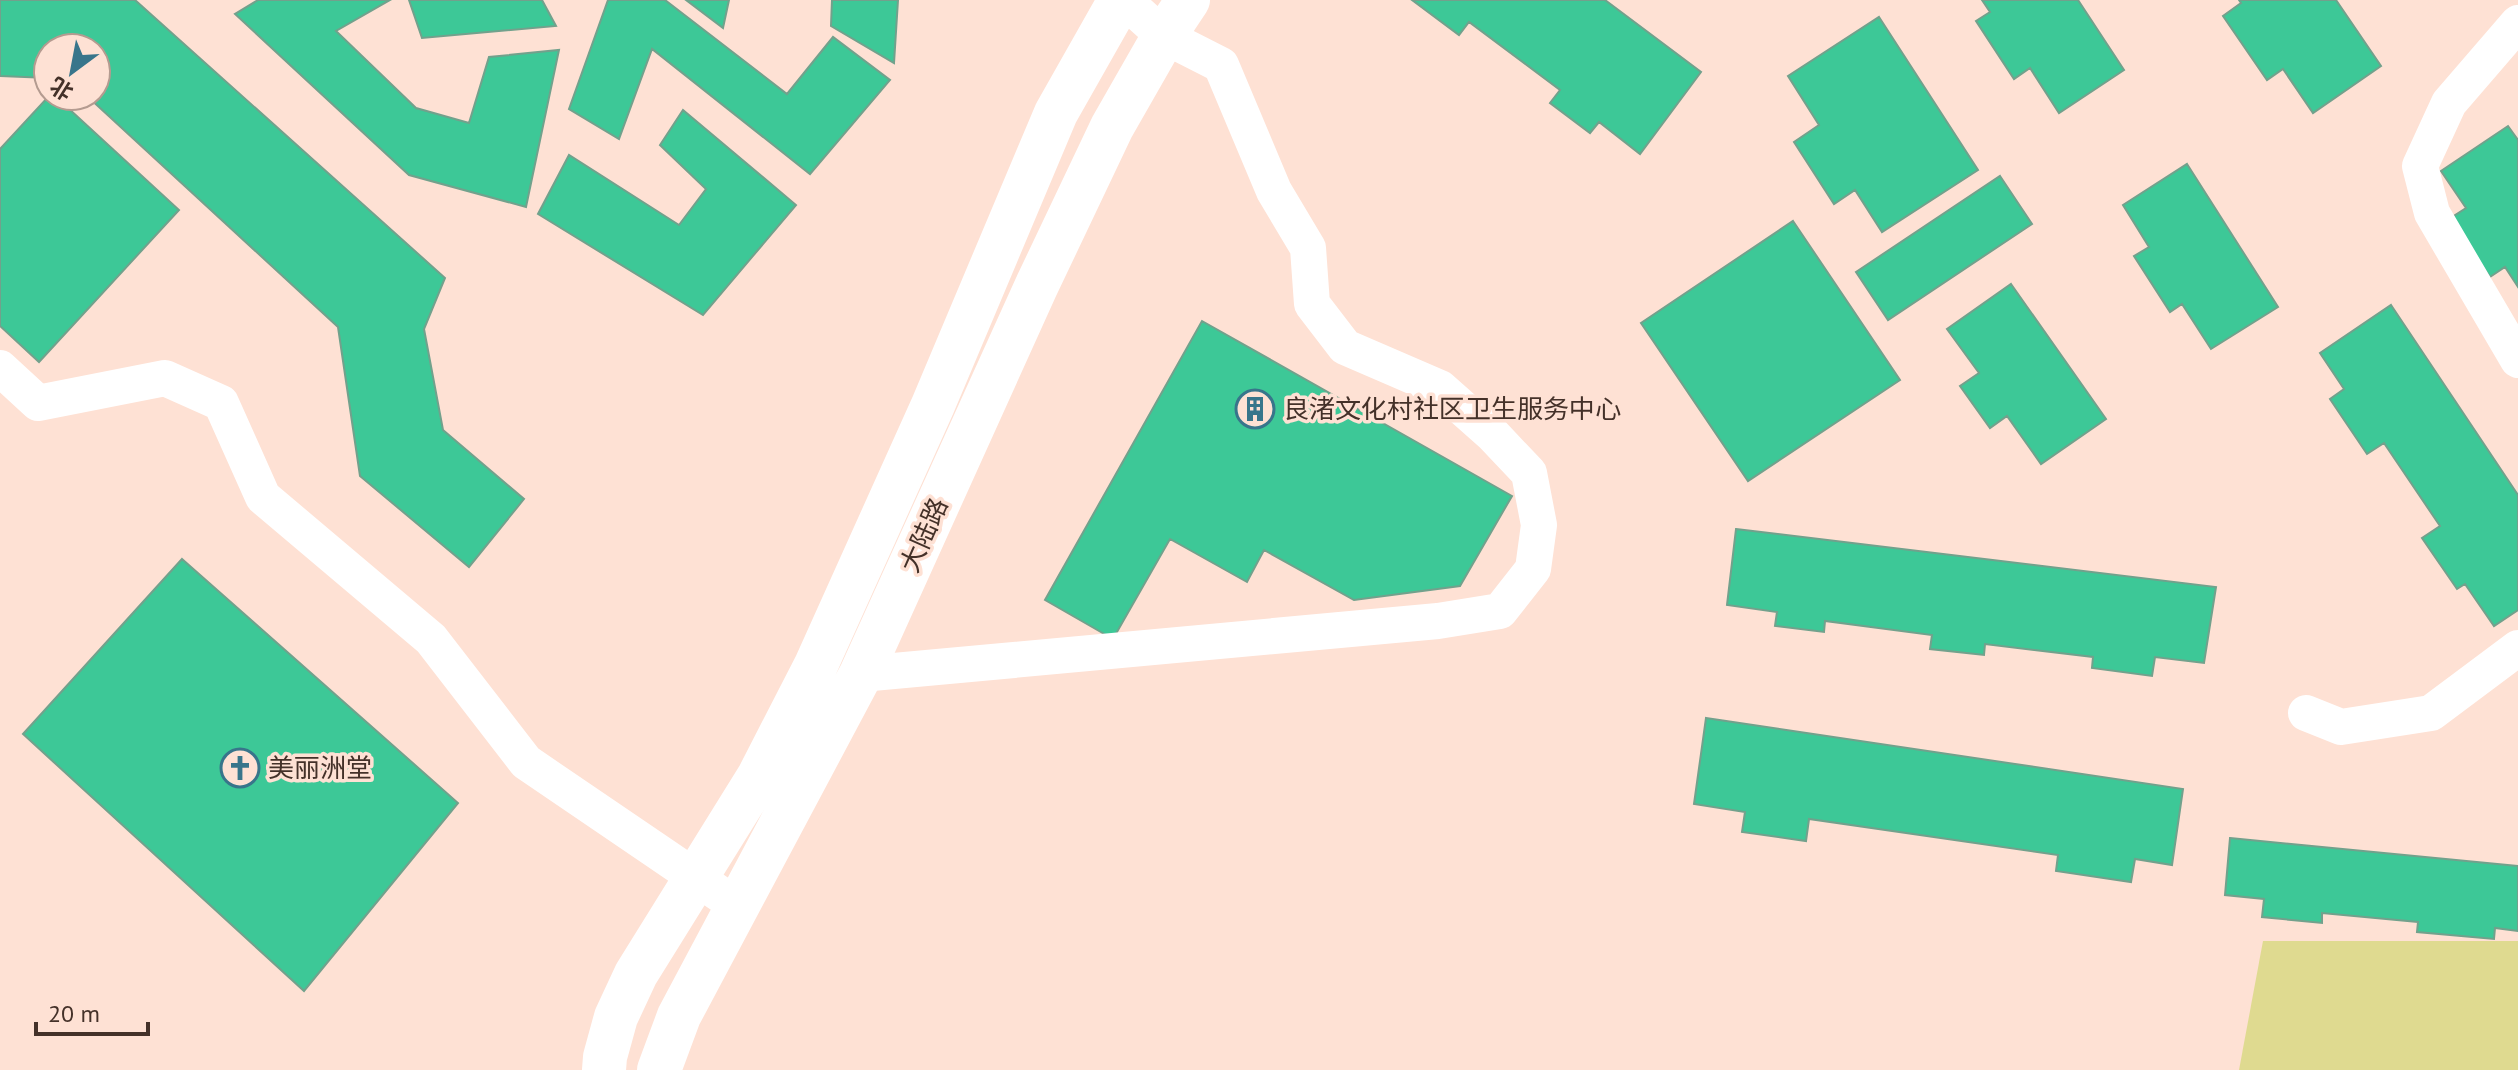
<svg xmlns="http://www.w3.org/2000/svg" width="2518" height="1070" viewBox="0 0 2518 1070" font-family="'PT Sans','Noto Sans SC',sans-serif">
	<style>
		.green { fill: #dfda90 }
		.building { fill: #3dc897; stroke: #72a18c; stroke-width: 2 }
		.lines { fill: none; stroke-linecap: round; stroke-linejoin: round }
		.minor { stroke: #fff; stroke-width: 36 }
		.major { stroke: #fff; stroke-width: 44 }
		.labels { text-anchor: middle; stroke-width: 7; stroke-linejoin: round; paint-order: stroke }
		.poi-label { font-size: 26px; fill: #443129; stroke: #fee1d4; text-anchor: start }
		.street-label { font-size: 26px; fill: #443129; stroke: #fee1d4 }
	</style>
	<rect width="100%" height="100%" fill="#fee1d4"/>
	<!-- green -->
	<path class="green" d="M2263,941H2518V1070H2239Z"/>
	<!-- building -->
	<path class="building" d="M0,0H135L445,278L424,329L443,430L524,499L469,567L360,476L338,327L87,96H96V48H48V78L0,76Z
		M258,0H390L336,31L416,108L469,123L489,57L559,50L526,207L409,175L235,14Z
		M409,0H542L556,26L422,38Z
		M608,0H665L787,94L833,37L890,80L810,174L652,49L619,139L569,109Z
		M686,0H729L723,28Z
		M832,0H898L894,63L831,26Z
		M1412,0H1605L1701,72L1640,154L1599,122L1590,133L1550,103L1560,90L1469,22L1459,35Z
		M1982,0H2078L2124,70L2059,113L2030,68L2014,79L1976,21L1990,12Z
		M2239,0H2336L2381,66L2313,113L2283,69L2267,80L2223,16L2241,3Z
		M1879,17L1978,170L1882,232L1855,190L1834,204L1794,142L1819,125L1788,76Z
		M49,96H55L179,210L39,362L0,326V149Z
		M683,110L796,205L703,315L538,214L569,155L679,225L706,189L660,145Z
		M2508,126L2518,140V287L2505,267L2490,277L2449,219L2466,208L2441,171Z
		M2187,164L2278,307L2211,349L2182,304L2170,312L2134,256L2149,247L2123,205Z
		M2000,176L2032,224L1888,320L1856,272Z
		M1793,221L1900,380L1748,481L1641,323Z
		M2011,284L2106,419L2041,464L2007,416L1990,428L1960,386L1979,373L1947,329Z
		M2391,305L2518,495V610L2494,626L2465,584L2457,589L2422,538L2440,526L2384,443L2367,454L2330,399L2344,389L2320,353Z
		M1202,321L1512,496L1460,586L1354,600L1264,550L1247,582L1170,539L1113,639L1045,600Z
		M1736,529L2216,587L2204,663L2155,657L2152,676L2092,668L2093,657L1985,644L1984,655L1930,649L1932,635L1825,621L1824,632L1775,626L1777,612L1727,605Z
		M182,559L458,803L304,991L23,734Z
		M1706,718L2183,789L2172,865L2135,859L2131,882L2056,871L2058,855L1809,819L1806,841L1742,832L1745,812L1694,804Z
		M2230,838L2518,866V931L2495,928L2494,939L2417,932L2418,922L2322,913V923L2262,917L2264,899L2225,895Z"/>
	<g class="lines">
		<!-- minor -->
		<path class="minor" d="M2518,23L2449,103L2420,166L2432,213L2518,360
			M0,368L38,403L165,378L221,403L263,497L431,639L526,762L739,907
			M861,674L1438,621L1500,611L1533,569L1539,525L1529,473L1493,435L1440,388L1345,347L1312,304L1308,248L1274,191L1221,65L1164,36L1124,0
			M2306,713L2341,727L2431,713L2518,648"/>
		<!-- major -->
		<path class="major" d="M604,1070L605,1057L616,1017L636,974L759,776L816,665L933,405L1056,113L1120,0
			M659,1070L679,1016L861,674L1036,287L1112,127L1164,36L1188,0"/>
	</g>
	<!-- icons -->
	<defs>
		<g id="building-ring" transform="scale(2)"><circle r="9.5" fill="#fee1d4" stroke="#38758b" stroke-width="1.5"/><path d="M-4-6H4V6H1V3H-1V6H-4ZM-2.5-4.3h1.7v1.8h-1.7ZM.8-4.3h1.7v1.8H.8ZM-2.5-1h1.7V.8h-1.7ZM.8-1h1.7V.8H.8Z" fill="#38758b"/></g>
		<g id="church-ring" transform="scale(2)"><circle r="9.5" fill="#fee1d4" stroke="#38758b" stroke-width="1.5"/><path d="M-1.2-6h2.4v3.5h3.3v2.4h-3.3V6h-2.4V-.1h-3.3v-2.4h3.3Z" fill="#38758b"/></g>
	</defs>
	<g fill-rule="evenodd">
		<use href="#building-ring" x="1255" y="409"/>
		<use href="#church-ring" x="240" y="768"/>
	</g>
	<g class="labels">
		<!-- poi labels -->
		<g class="poi-label">
			<text x="1283" y="418">良渚文化村社区卫生服务中心</text>
			<text x="268" y="777">美丽洲堂</text>
		</g>
		<!-- street labels -->
		<g class="street-label">
			<text transform="translate(924 535) rotate(-66)" y="9">大陆路</text>
		</g>
	</g>
	<!-- north arrow -->
	<g transform="translate(72 72) rotate(212)"><circle r="38" fill="#fee1d4" stroke="#b49b90" stroke-width="2"/>
	<path d="M0-6L14 30L0 20L-14 30Z" fill="#38758b"/>
	<text y="-12" font-size="22" font-weight="bold" text-anchor="middle" fill="#443129">北</text>
	</g>
	<!-- scale -->
	<path d="M36 1022v12h112v-12" fill="none" stroke="#443129" stroke-width="4"/>
	<text x="48" y="1022" font-size="24" fill="#443129" stroke="#fee1d4" stroke-width="6" paint-order="stroke">20 m</text>
</svg>
